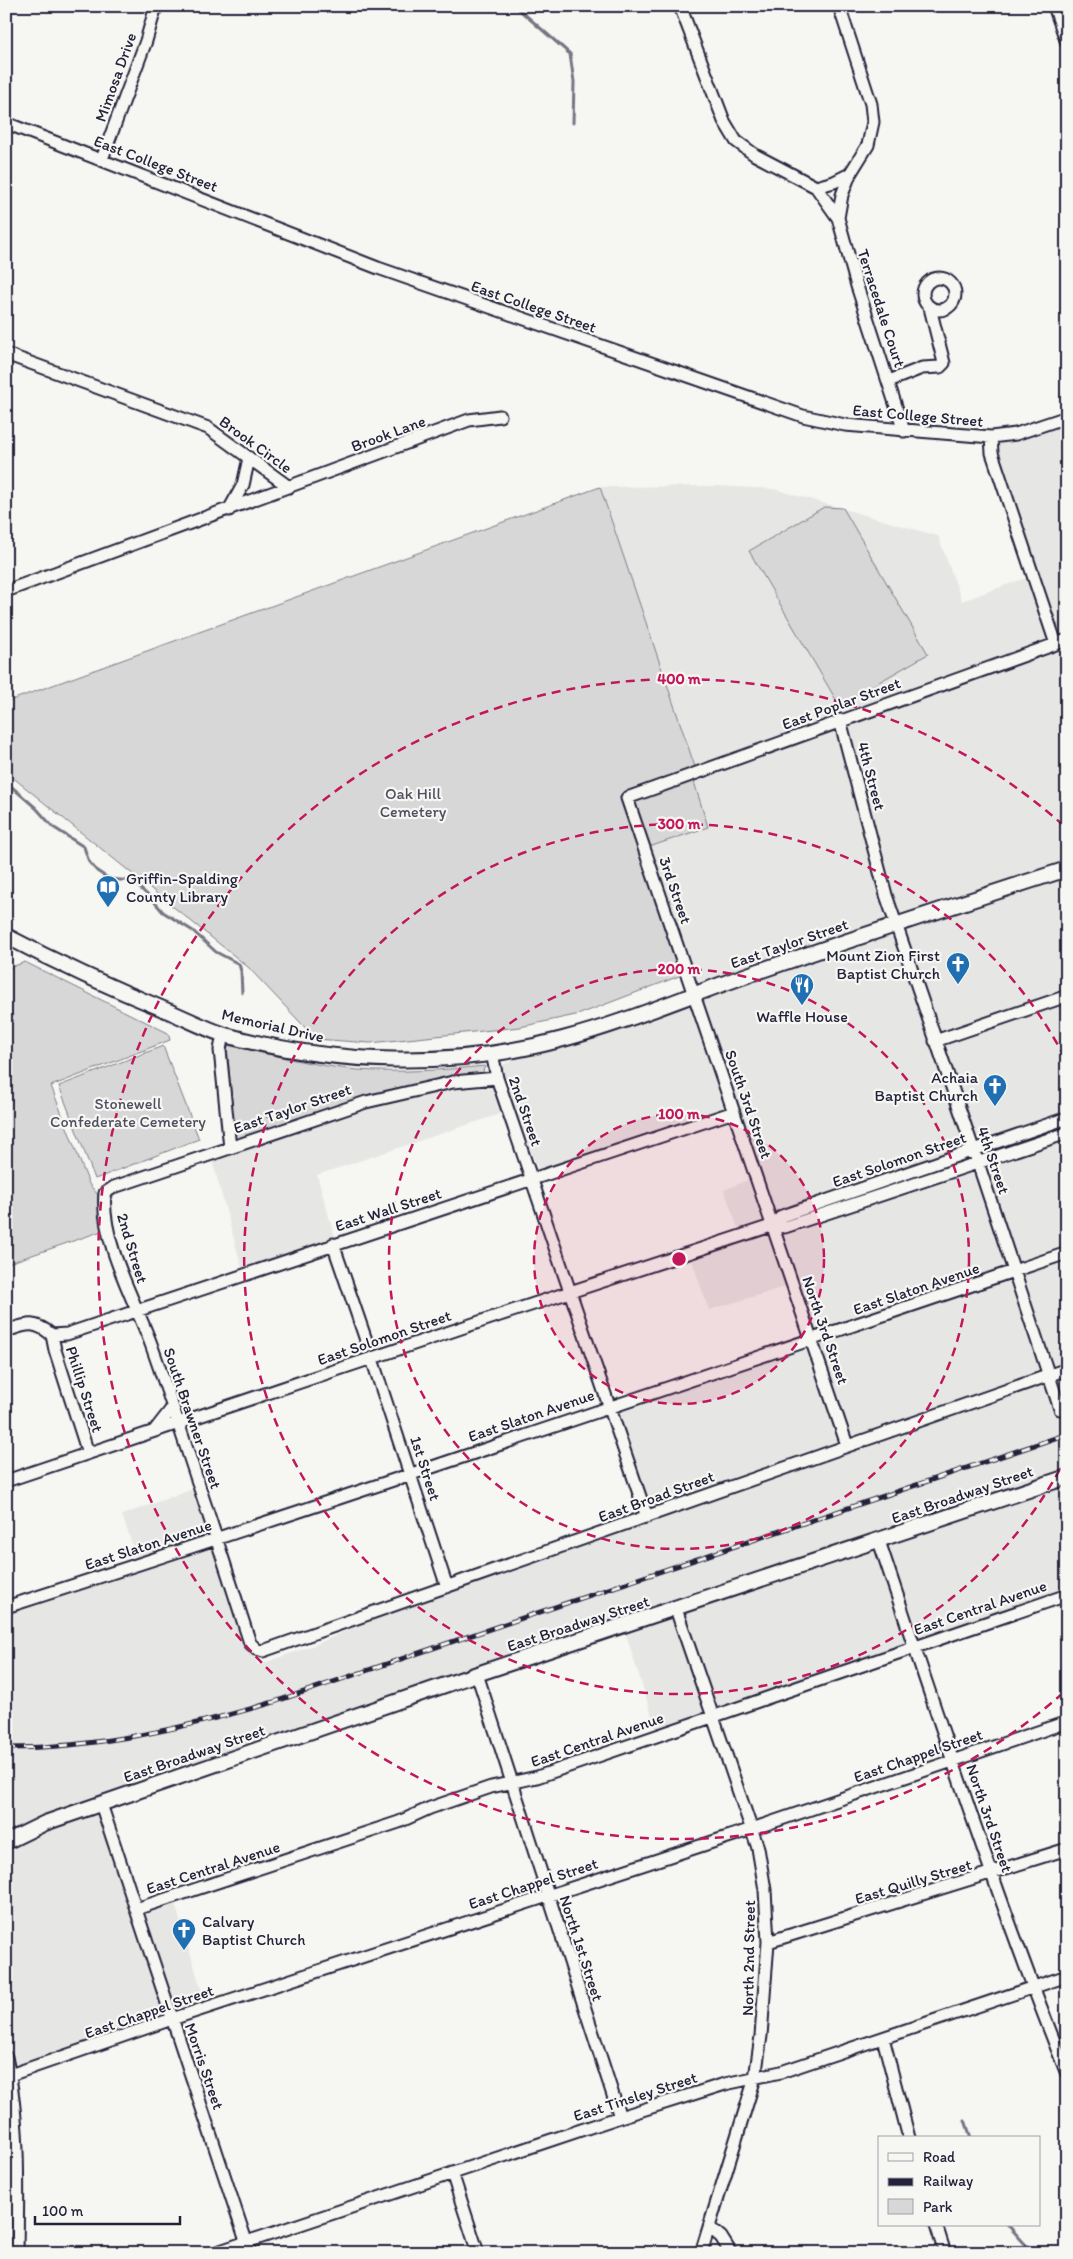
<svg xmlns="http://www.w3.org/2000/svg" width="1073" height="2259" viewBox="0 0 1073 2259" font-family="Itim,sans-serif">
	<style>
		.built { fill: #e6e6e4 }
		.green { fill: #d7d7d7; stroke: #7c7c89 }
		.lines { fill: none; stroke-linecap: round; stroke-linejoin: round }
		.stream { stroke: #757583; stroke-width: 3 }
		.minor-casing { stroke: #22223b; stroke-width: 15 }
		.major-casing { stroke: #22223b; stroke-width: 18 }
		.minor { stroke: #f6f6f2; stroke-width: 11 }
		.major { stroke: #f6f6f2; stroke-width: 14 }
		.rail-casing { stroke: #22223b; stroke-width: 5 }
		.rail { stroke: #f6f6f2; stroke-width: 3; stroke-dasharray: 9; stroke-linecap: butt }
		.ring { fill: none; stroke: #c2185b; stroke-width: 2.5; stroke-dasharray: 9 6 }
		.labels { text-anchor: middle; stroke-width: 4.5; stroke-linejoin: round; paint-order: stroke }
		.street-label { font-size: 16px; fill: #22223b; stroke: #f6f6f2 }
		.park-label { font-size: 16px; fill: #4f4f62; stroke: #f6f6f2 }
		.poi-label { font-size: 16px; fill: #22223b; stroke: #f6f6f2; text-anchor: start }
		.centre { fill: #c2185b; stroke: #f6f6f2; stroke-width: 2.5 }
		.ring-label { font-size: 15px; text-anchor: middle; font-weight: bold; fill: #c2185b; stroke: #f6f6f2; stroke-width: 4.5; stroke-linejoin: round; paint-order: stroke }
	</style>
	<rect width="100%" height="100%" fill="#f6f6f2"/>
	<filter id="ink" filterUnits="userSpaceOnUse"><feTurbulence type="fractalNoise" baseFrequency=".02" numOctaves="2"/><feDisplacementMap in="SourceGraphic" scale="10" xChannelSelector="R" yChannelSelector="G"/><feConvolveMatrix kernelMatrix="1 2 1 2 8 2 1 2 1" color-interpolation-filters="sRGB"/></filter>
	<g filter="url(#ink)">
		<!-- built -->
		<path class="built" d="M1067,412V1590L656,1729L623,1625L102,1801L138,1907L173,1897L206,2005L6,2076V1606L138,1561L122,1515L198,1487L258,1665L317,1644L374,1618L644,1526L603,1403L807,1338L791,1285L709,1310L690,1255L741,1236L724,1190L748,1180L727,1110L539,1172L515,1109L317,1175L336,1241L243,1272L212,1160L692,1002L640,850L708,827L690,769L695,766L600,487L717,486L774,489L938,536L962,601L1034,575L991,438Z"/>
		<!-- green -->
		<path class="green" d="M600,487L695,767L690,769L708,827L640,850L682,975L580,1014L520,1027L370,1043L316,1039L248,967L6,772V702Z
			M824,507L843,508L928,654L839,705L749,551Z
			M25,962L168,1033L170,1040L51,1086L89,1184L98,1195L102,1231L6,1264V969Z
			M227,1045C270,1054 314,1066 358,1070C400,1073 443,1070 485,1066L482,1074L426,1082L370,1094L235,1139Z
			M163,1046L199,1139L95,1179L59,1086Z"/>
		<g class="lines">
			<!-- stream -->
			<path class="stream" d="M515,6L570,54L574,82L573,123
				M6,782L36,808L53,827L84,847L89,862L97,871L109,879L132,881L152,899L163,912L193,931L216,952L239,964L241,971L242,993
				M965,2120L971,2138
				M1008,2225L1033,2253"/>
			<!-- minor casing -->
			<g class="minor-casing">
				<path id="minor" d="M680,6L724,121L736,141L755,155L816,187L838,218L857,286L904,431
					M1054,6L1067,43
					M6,123L378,268L803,416L845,425L991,437L1016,434L1067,417
					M102,159L146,41L156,6
					M816,187L834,182L850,174L868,145L873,122L871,104L839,6
					M838,218L842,195L850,174
					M923 294a16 16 0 1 1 32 0a16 16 0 1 1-32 0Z
					M6,354L208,428L289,487
					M889,381L922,368L940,367L944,363L930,308
					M991,437L992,453L1056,644
					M229,510L243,485L249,458
					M6,591L469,420L500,416
					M840,720L886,895L978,1163L1060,1409
					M223,1034L220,1050L230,1148
					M935,1041L1067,996
					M492,1053L497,1078L647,1517
					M497,1078L453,1082L366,1102L114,1187L105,1193C100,1240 135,1301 151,1344C186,1443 218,1543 250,1643L256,1649L263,1651L1067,1369
					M774,1225L785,1227L1067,1133
					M333,1244L367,1343
					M6,1331C27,1324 34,1320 52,1335
					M52,1335L67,1334L734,1112
					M52,1335L55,1350L88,1453
					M372,1359L447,1587
					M155,1430L173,1407
					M847,1445L627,798L1067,640
					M6,1481L500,1315L774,1225L782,1216L1067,1118
					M879,1541C939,1720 997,1899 1067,2074
					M6,1607C361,1493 714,1372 1067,1253
					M676,1609L758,1848L765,1890L768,1942L761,2036L755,2078L701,2253
					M477,1674L620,2117
					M101,1804L250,2253
					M136,1909L399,1822L430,1808L491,1787L537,1777L1067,1595
					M768,1942L1067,1849
					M883,2038L909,2138
					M6,2057C20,2120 18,2188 17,2253
					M10,2075L172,2019L752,1829L1067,1722
					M452,2173L478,2253
					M936,2225L945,2253
					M709,2227L721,2237L731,2253
					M214,2253L620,2117L725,2084L781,2072L1067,1976"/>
			</g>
			<!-- major casing -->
			<g class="major-casing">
				<path id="major" d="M6,936C59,964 114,989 168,1011C187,1019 206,1029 225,1035C334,1065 454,1069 563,1039C628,1022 694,993 759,971C861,936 964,902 1067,869
					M6,1842L45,1823L477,1674L1067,1477"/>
			</g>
			<!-- minor -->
			<use href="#minor" class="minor"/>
			<!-- major -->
			<use href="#major" class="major"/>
			<!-- rail casing -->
			<g class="rail-casing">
				<path id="rail" d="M6,1748C98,1748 186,1728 274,1702L1067,1434"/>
			</g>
			<!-- rail -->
			<use href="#rail" class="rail"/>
		</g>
	</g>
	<!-- distance rings -->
	<circle cx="679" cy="1259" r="145" fill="#c2185b" fill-opacity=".12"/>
	<g class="ring">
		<circle cx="679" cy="1259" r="145"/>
		<circle cx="679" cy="1259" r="290"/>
		<path d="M1067 1456A435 435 0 1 1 1067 1062"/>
		<path d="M1063 1693A580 580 0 1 1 1063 825"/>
	</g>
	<!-- icons -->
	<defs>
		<g id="library-pin" transform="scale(1.25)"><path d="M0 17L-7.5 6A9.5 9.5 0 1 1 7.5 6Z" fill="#1f6fb2" stroke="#f6f6f2"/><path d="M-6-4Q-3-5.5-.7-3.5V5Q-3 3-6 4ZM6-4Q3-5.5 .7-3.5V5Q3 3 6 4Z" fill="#fff"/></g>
		<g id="church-pin" transform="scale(1.25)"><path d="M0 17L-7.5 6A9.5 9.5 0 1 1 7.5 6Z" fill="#1f6fb2" stroke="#f6f6f2"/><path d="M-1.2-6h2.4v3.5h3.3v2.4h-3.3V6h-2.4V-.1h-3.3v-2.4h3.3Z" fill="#fff"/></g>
		<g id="restaurant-pin" transform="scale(1.25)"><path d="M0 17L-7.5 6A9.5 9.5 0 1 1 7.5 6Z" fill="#1f6fb2" stroke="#f6f6f2"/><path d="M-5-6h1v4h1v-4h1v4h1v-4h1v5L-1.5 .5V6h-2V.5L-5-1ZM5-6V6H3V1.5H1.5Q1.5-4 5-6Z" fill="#fff"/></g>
	</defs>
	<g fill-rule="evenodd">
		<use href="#library-pin" x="108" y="887"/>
		<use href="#church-pin" x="958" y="964"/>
		<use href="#restaurant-pin" x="802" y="985"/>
		<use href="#church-pin" x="995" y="1086"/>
		<use href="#church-pin" x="184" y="1930"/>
	</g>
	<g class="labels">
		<!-- street labels -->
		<g class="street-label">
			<text transform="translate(115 77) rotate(-70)" y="6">Mimosa Drive</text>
			<text transform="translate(156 163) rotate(21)" y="6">East College Street</text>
			<text transform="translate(534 306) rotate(19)" y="6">East College Street</text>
			<text transform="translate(882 308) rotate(72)" y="6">Terracedale Court</text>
			<text transform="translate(918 415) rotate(5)" y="6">East College Street</text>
			<text transform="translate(388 433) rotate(-20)" y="6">Brook Lane</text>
			<text transform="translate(256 444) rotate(36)" y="6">Brook Circle</text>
			<text transform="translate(841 703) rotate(-20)" y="6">East Poplar Street</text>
			<text transform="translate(872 776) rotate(75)" y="6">4th Street</text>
			<text transform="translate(676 890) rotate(71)" y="6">3rd Street</text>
			<text transform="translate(789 943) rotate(-19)" y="6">East Taylor Street</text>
			<text transform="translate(273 1025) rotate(13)" y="6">Memorial Drive</text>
			<text transform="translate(749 1104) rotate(71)" y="6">South 3rd Street</text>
			<text transform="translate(292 1108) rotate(-19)" y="6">East Taylor Street</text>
			<text transform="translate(526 1111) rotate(71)" y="6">2nd Street</text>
			<text transform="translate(899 1159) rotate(-19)" y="6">East Solomon Street</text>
			<text transform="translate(994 1160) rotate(71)" y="6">4th Street</text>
			<text transform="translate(388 1209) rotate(-18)" y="6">East Wall Street</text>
			<text transform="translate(133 1248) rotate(73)" y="6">2nd Street</text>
			<text transform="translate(916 1288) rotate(-19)" y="6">East Slaton Avenue</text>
			<text transform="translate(826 1330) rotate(71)" y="6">North 3rd Street</text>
			<text transform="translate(384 1337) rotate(-19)" y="6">East Solomon Street</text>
			<text transform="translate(85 1389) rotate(72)" y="6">Phillip Street</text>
			<text transform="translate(531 1415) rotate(-19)" y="6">East Slaton Avenue</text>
			<text transform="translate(193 1418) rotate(71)" y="6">South Brawner Street</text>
			<text transform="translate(426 1468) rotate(72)" y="6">1st Street</text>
			<text transform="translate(962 1494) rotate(-19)" y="6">East Broadway Street</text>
			<text transform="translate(656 1496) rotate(-20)" y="6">East Broad Street</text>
			<text transform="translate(148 1544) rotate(-18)" y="6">East Slaton Avenue</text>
			<text transform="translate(980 1607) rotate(-19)" y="6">East Central Avenue</text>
			<text transform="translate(578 1623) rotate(-18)" y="6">East Broadway Street</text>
			<text transform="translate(597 1739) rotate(-19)" y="6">East Central Avenue</text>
			<text transform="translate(194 1753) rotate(-19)" y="6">East Broadway Street</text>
			<text transform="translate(918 1755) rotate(-19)" y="6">East Chappel Street</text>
			<text transform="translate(990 1818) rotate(71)" y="6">North 3rd Street</text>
			<text transform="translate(213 1867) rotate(-18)" y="6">East Central Avenue</text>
			<text transform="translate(913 1881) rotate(-17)" y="6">East Quilly Street</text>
			<text transform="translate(533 1883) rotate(-18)" y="6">East Chappel Street</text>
			<text transform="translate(582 1948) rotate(72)" y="6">North 1st Street</text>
			<text transform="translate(748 1958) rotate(-89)" y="6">North 2nd Street</text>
			<text transform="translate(149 2011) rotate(-19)" y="6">East Chappel Street</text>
			<text transform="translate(205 2066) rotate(71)" y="6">Morris Street</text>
			<text transform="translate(635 2096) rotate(-18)" y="6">East Tinsley Street</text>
		</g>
		<!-- park labels -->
		<g class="park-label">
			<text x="413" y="799">Oak Hill<tspan x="413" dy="18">Cemetery</tspan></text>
			<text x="128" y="1109">Stonewell<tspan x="128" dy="18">Confederate Cemetery</tspan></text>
		</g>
		<!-- poi labels -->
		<g class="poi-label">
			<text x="126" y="884">Griffin-Spalding<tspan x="126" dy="18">County Library</tspan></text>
			<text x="940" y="961" text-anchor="end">Mount Zion First<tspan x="940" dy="18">Baptist Church</tspan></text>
			<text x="802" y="1022" text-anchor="middle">Waffle House</text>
			<text x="978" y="1083" text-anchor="end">Achaia<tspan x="978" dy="18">Baptist Church</tspan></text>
			<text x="202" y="1927">Calvary<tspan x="202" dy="18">Baptist Church</tspan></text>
		</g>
	</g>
	<circle cx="679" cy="1259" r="8" class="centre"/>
	<g class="ring-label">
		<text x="679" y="684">400 m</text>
		<text x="679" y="829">300 m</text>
		<text x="679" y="974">200 m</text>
		<text x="679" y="1119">100 m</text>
	</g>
	<!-- margin -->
	<rect width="1073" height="2259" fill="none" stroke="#f6f6f2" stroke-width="25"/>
	<rect x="12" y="12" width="1048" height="2234" fill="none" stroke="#22223b" stroke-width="2" filter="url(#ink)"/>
	<!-- legend -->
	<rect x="878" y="2136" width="162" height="90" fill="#f6f6f2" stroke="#a1a1a9"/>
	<rect x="888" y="2153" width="25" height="8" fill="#f6f6f2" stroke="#a1a1a9"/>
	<text x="923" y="2162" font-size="15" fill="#22223b">Road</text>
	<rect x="888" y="2178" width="25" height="8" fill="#22223b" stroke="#a1a1a9"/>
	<text x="923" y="2186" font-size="15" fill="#22223b">Railway</text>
	<rect x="888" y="2199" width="25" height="15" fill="#d7d7d7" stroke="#a1a1a9"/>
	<text x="923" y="2212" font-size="15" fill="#22223b">Park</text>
	<!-- scale -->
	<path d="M35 2216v8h145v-8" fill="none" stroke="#22223b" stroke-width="2.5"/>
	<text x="42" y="2216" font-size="15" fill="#22223b" stroke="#f6f6f2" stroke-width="4" paint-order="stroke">100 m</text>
</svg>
